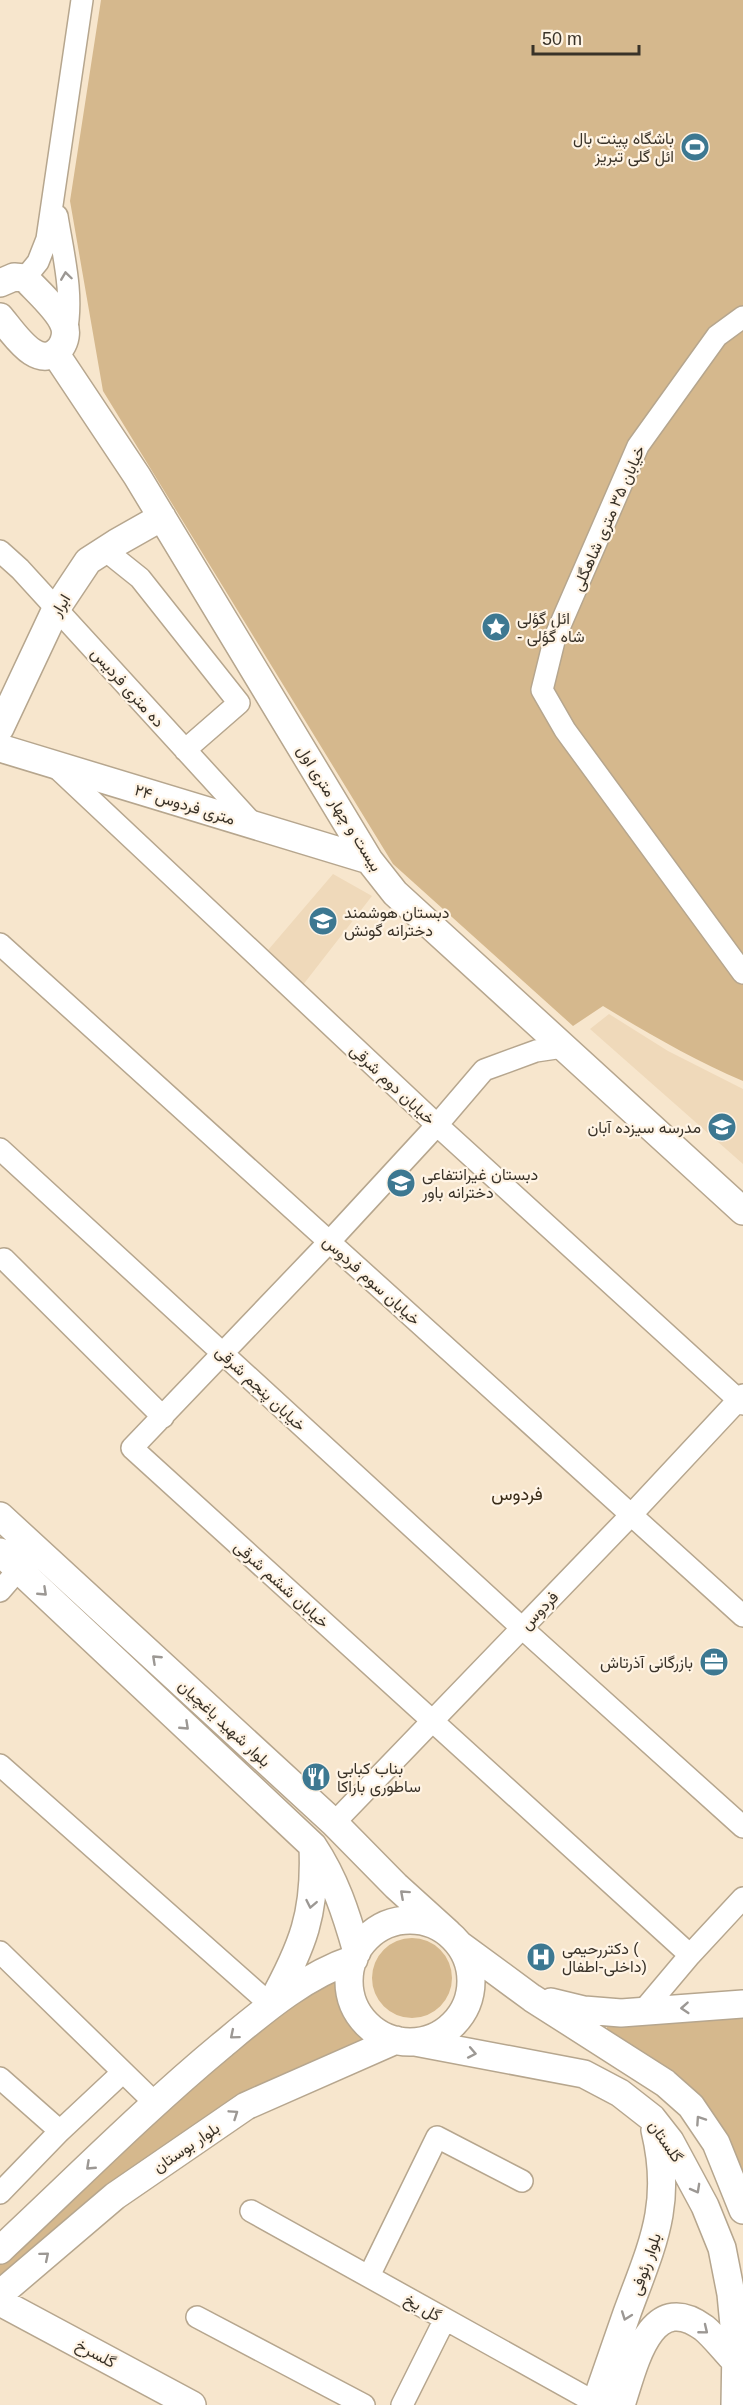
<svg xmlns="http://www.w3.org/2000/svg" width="743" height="2405" viewBox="0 0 743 2405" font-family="Helvetica,Vazirmatn,sans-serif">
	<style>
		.built { fill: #efd9ba }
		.green { fill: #d5b88d }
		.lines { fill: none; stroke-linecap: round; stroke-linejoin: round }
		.minor-casing { stroke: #b6a68e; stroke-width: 24 }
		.major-casing { stroke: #b6a68e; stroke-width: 30 }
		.minor { stroke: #fff; stroke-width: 21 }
		.major { stroke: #fff; stroke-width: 27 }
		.oneway { stroke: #9c9894 }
		.labels { text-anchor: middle; stroke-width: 4.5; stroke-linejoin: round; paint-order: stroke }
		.poi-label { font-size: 16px; fill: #393228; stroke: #fff4e5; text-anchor: start }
		.street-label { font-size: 16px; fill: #393228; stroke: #fff4e5 }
		.neighbourhood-label { font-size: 18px; fill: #392b17; stroke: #fff4e5 }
	</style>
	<rect width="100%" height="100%" fill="#f7e6cd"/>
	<!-- built -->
	<path class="built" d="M333,874L372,896L299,990L263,956Z
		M609,1014L668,1051L743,1089V1164L590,1029Z"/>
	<!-- green -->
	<path class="green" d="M101,0H743V1081C694,1060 649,1034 603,1006L573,1026L393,864L103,391L70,201Z
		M372 1978a40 40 0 1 1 80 0a40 40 0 1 1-80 0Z
		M343,1974C345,2007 352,2017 370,2044L246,2092L208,2116L148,2158L0,2277V2263L179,2089L301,1999Z
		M743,2013V2187L727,2150L606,2031L608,2024Z"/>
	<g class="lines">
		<!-- minor casing -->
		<g class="minor-casing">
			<path id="minor" d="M57,216C63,254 74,295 66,333
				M25,278L38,262L47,239L82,0
				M743,317L717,336L638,446L555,637L542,690L565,730L743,973
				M105,550L140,578L239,703L185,750
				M0,551L20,569L254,825
				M55,766L437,1125L743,1404
				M0,944L743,1616
				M563,1047L536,1051L484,1070L437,1125L330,1241L132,1448L690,1955
				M0,1149L522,1628L743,1827
				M4,1259L163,1417
				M0,1591L19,1569
				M0,1765L271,2005
				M334,1823L631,1515L743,1395
				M0,1952L156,2104
				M642,2012L690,1955L743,1898
				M0,2078L60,2131
				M0,2193L60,2131L123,2072
				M251,2211L596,2403
				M369,2276L437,2137L522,2181
				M197,2317L364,2405
				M402,2405L445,2319"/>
		</g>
		<!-- major casing -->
		<g class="major-casing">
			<path id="major" d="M0,283L14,277L25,278C36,290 59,310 64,325C67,332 65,341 61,347C39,375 13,332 0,317
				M55,353L137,476L369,860L395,893L743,1211
				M0,728L56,609L88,561L116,543L162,517
				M0,748L369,860
				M0,1516L334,1823L396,1886L448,1933
				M0,1552L313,1846C335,1879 346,1913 357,1952
				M349 1981a61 61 0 1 1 122 0a61 61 0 1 1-122 0Z
				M460,1945L532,1998L665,2083L691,2106L716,2143L743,2210
				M551,2002L584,2010L621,2013L743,2004
				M271,2004C303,1946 316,1913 313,1847
				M415,2042L584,2074L620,2093L652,2118L670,2141L705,2206L722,2248L731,2294L736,2346L735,2405
				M0,2250C73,2182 144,2110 221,2046C262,2012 303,1976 354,1959
				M0,2294L115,2196L246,2106L396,2040
				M0,2302L192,2405
				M595,2405C606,2374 616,2344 627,2313C652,2245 673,2205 655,2130
				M621,2405C633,2370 649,2287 704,2328C715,2337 725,2351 736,2362"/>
		</g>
		<!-- minor -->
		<use href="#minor" class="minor"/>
		<!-- major -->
		<use href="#major" class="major"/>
	</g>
	<!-- one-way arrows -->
	<defs><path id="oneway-chevron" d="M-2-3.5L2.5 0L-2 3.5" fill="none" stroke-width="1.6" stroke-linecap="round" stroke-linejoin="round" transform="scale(1.5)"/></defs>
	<g class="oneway">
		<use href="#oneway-chevron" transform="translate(66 276) rotate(-98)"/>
		<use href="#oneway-chevron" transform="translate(43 1592) rotate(43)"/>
		<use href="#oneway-chevron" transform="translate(156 1659) rotate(-137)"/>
		<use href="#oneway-chevron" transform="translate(185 1726) rotate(43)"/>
		<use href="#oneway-chevron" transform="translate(404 1894) rotate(-138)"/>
		<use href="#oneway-chevron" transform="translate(311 1904) rotate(101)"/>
		<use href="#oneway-chevron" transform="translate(685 2008) rotate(176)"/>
		<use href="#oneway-chevron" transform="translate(234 2035) rotate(140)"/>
		<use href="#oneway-chevron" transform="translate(472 2053) rotate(11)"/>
		<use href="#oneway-chevron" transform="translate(234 2114) rotate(-34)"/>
		<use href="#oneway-chevron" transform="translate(700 2120) rotate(-124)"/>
		<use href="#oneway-chevron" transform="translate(90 2166) rotate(137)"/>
		<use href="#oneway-chevron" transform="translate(696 2189) rotate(61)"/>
		<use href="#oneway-chevron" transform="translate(45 2256) rotate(-40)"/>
		<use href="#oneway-chevron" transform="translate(626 2316) rotate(110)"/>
		<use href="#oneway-chevron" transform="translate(704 2330) rotate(39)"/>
	</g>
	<!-- icons -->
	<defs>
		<g id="stadium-disc" transform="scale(1.5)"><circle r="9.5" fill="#3d7891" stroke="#fff4e5"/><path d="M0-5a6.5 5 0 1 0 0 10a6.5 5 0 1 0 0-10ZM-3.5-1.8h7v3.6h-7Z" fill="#fff"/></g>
		<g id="sight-disc" transform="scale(1.5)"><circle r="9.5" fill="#3d7891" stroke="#fff4e5"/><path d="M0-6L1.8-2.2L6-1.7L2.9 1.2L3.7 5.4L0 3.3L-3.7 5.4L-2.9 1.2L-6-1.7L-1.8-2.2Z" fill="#fff"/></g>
		<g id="school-disc" transform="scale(1.5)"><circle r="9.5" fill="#3d7891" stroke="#fff4e5"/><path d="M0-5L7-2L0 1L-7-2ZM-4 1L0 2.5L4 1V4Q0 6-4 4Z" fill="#fff"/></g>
		<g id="office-disc" transform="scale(1.5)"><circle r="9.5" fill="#3d7891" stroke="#fff4e5"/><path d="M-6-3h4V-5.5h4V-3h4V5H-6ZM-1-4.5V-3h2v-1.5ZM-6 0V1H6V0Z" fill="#fff"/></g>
		<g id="restaurant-disc" transform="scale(1.5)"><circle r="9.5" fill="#3d7891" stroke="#fff4e5"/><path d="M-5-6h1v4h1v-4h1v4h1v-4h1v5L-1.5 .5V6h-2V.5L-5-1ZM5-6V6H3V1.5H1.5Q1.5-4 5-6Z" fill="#fff"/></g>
		<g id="hospital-disc" transform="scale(1.5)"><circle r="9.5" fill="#3d7891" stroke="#fff4e5"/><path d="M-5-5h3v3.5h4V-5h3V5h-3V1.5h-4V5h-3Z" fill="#fff"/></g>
	</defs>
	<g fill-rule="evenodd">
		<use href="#stadium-disc" x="695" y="147"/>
		<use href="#sight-disc" x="496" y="627"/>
		<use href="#school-disc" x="323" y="921"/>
		<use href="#school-disc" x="722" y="1127"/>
		<use href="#school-disc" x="401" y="1183"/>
		<use href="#office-disc" x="714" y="1662"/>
		<use href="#restaurant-disc" x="316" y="1777"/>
		<use href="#hospital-disc" x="541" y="1957"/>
	</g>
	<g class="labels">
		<!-- poi labels -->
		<g class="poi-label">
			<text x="674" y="144" text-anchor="end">باشگاه پینت بال<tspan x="674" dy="18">ائل گلی تبریز</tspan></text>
			<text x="517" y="624">ائل گؤلی<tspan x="517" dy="18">- شاه گؤلی</tspan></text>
			<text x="344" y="918">دبستان هوشمند<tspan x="344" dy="18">دخترانه گونش</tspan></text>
			<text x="701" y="1133" text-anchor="end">مدرسه سیزده آبان</text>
			<text x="422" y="1180">دبستان غیرانتفاعی<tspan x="422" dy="18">دخترانه باور</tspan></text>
			<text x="693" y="1668" text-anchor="end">بازرگانی آذرتاش</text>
			<text x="337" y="1774">بناب کبابی<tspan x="337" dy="18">ساطوری باراکا</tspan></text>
			<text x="562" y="1954">دکتررحیمی (<tspan x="562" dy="18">داخلی-اطفال)</tspan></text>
		</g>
		<!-- street labels -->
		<g class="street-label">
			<text transform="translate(608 518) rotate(-66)" y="6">خیابان ۳۵ متری شاهگلی</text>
			<text transform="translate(60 605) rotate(-59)" y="6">ابرار</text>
			<text transform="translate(128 687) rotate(48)" y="6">ده متری فردیس</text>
			<text transform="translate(185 804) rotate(17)" y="6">۲۴ متری فردوس</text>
			<text transform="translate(340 808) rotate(58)" y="6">بیست و چهار متری اول</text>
			<text transform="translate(393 1084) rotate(43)" y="6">خیابان دوم شرقی</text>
			<text transform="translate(372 1280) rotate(42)" y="6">خیابان سوم فردوس</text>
			<text transform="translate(261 1388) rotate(43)" y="6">خیابان پنجم شرقی</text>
			<text transform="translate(282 1584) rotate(42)" y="6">خیابان ششم شرقی</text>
			<text transform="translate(539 1610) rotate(-46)" y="6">فردوس</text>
			<text transform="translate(225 1723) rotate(43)" y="6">بلوار شهید یاغچیان</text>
			<text transform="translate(666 2141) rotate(55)" y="6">گلستان</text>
			<text transform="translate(186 2147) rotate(-34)" y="6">بلوار بوستان</text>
			<text transform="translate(645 2264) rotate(-71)" y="6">بلوار رئوفی</text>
			<text transform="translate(423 2307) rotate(29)" y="6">گل یخ</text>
			<text transform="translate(96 2353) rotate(28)" y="6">گلسرخ</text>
		</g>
		<!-- neighbourhood labels -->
		<g class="neighbourhood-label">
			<text x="517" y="1500">فردوس</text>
		</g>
	</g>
	<!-- scale -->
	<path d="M533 45v9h106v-9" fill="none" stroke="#393228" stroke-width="3"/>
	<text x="542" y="45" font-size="18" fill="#393228" stroke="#fff4e5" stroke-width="4.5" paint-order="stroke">50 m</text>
</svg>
